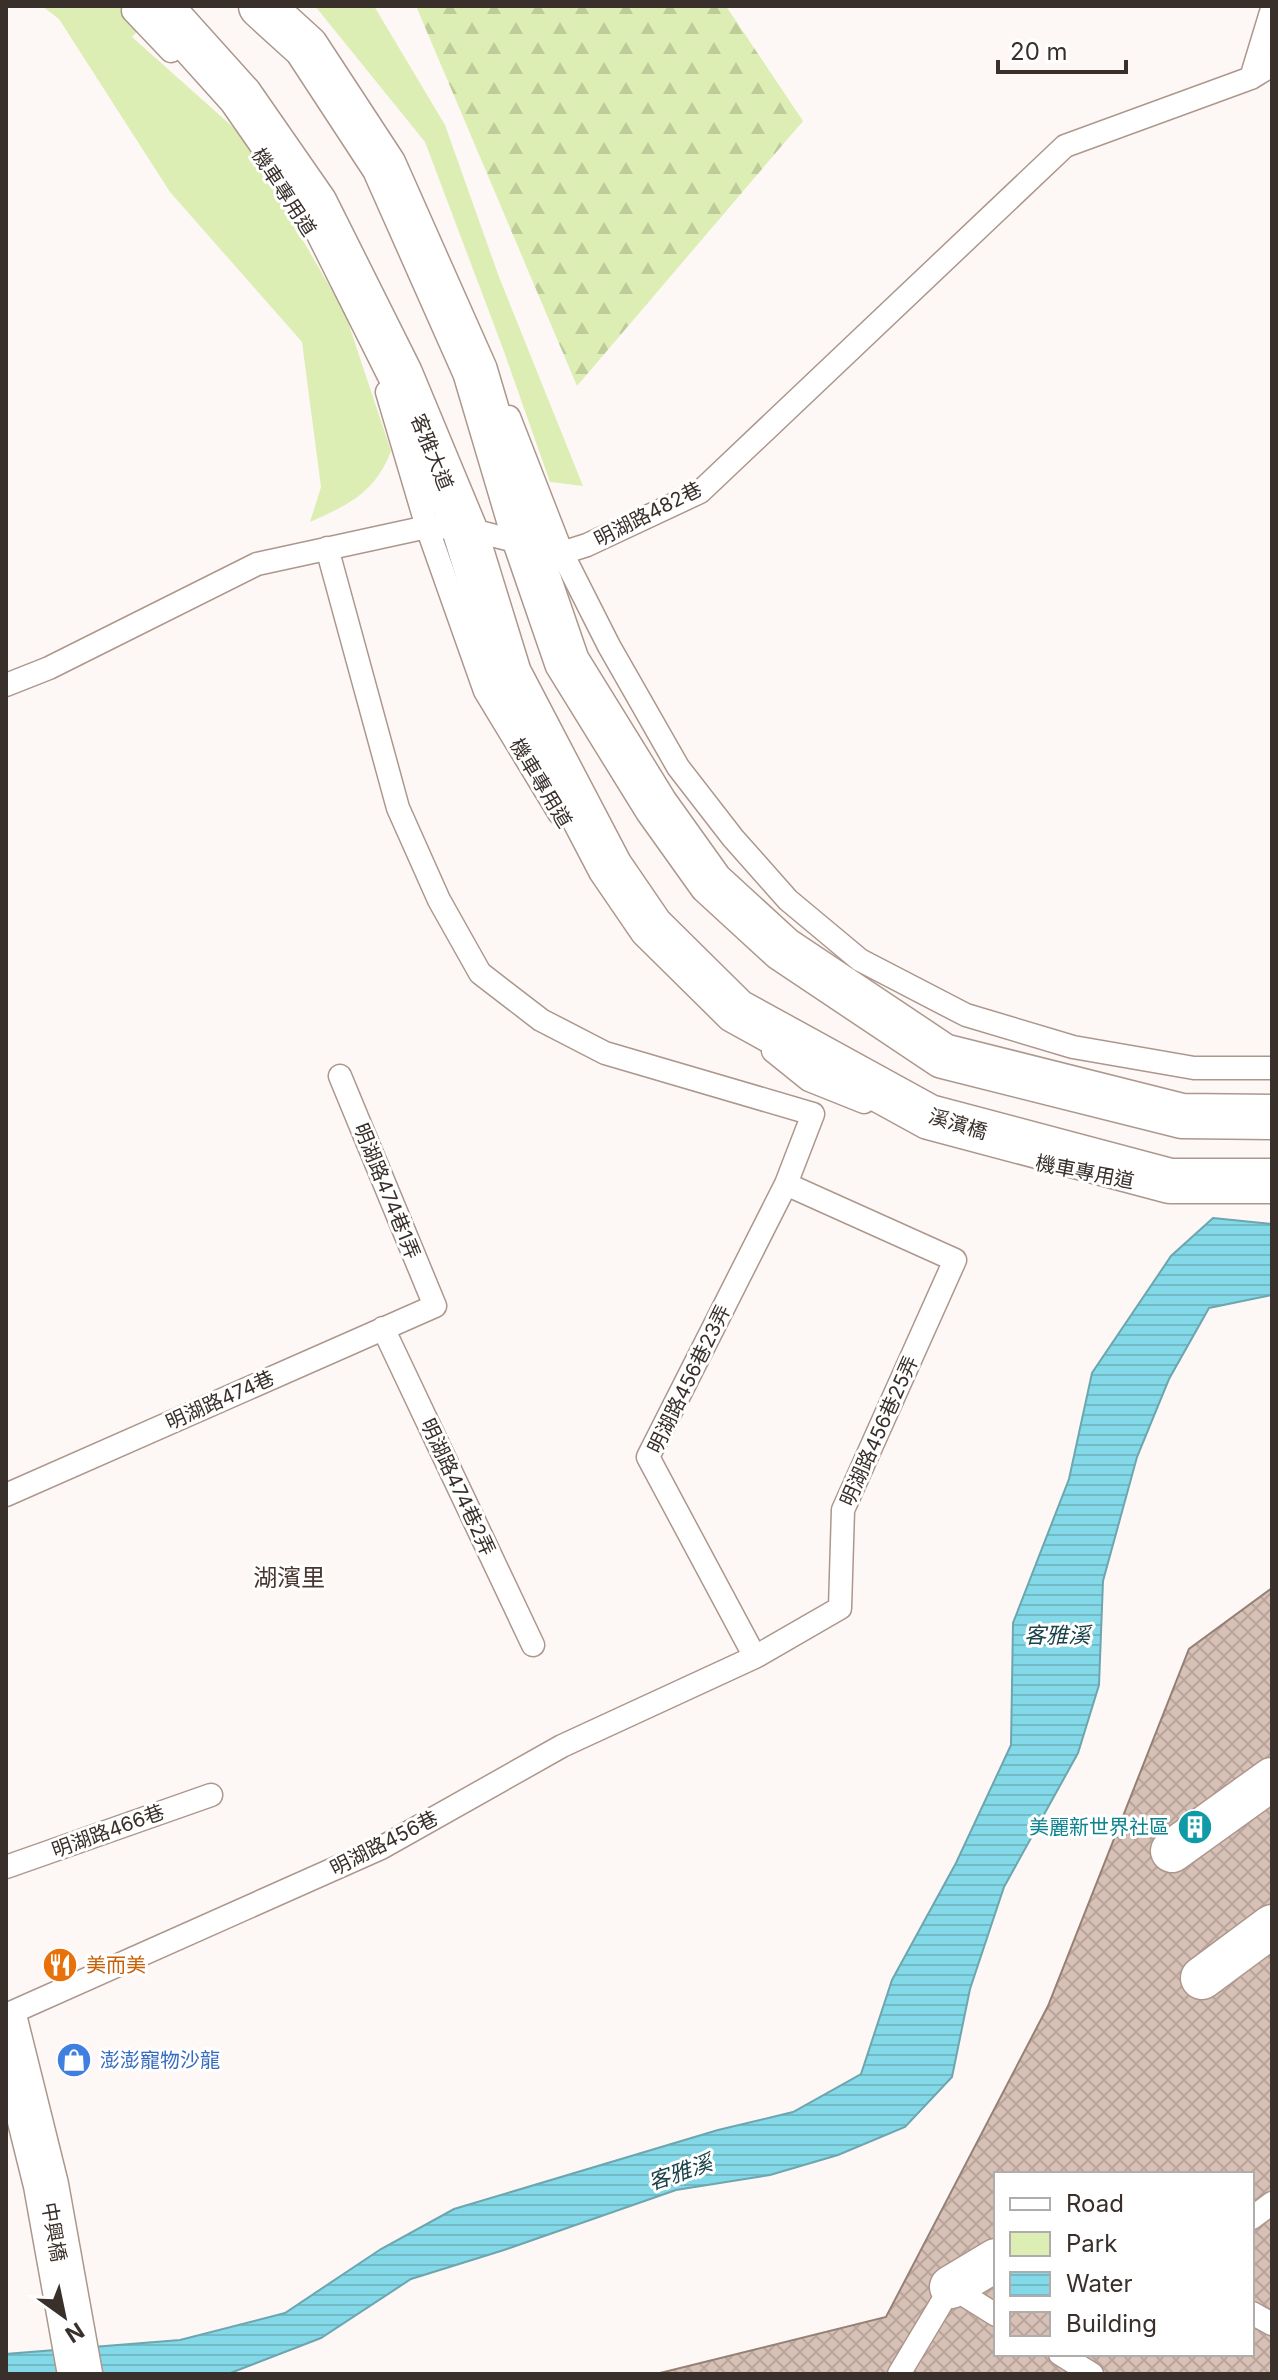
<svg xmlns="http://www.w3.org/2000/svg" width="1278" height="2380" viewBox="0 0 1278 2380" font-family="Inter,'Noto Sans TC',sans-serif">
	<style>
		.forest { fill: url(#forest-firs) }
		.park { fill: #dceeb3 }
		.water { fill: url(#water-rules); stroke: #6da6af; stroke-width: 2 }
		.building { fill: url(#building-cross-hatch); stroke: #958075; stroke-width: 2; fill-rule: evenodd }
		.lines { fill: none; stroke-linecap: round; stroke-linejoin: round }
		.lane-casing { stroke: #ad978d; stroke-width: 25 }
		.street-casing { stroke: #ad978d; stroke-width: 45 }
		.secondary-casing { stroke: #ad978d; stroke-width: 47 }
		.lane { stroke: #fff; stroke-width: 22 }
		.street { stroke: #fff; stroke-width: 42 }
		.secondary { stroke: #fff; stroke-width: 44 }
		.labels { text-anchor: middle; stroke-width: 6; stroke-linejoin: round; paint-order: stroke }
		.street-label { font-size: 20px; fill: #39302c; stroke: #fff }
		.culture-label { font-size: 20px; fill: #0d838f; stroke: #fff; text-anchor: end }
		.food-label { font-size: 20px; fill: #c56008; stroke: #fff; text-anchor: start }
		.shop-label { font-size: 20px; fill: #366cbe; stroke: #fff; text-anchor: start }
		.water-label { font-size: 22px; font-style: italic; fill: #1c444a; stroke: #fff }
		.quarter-label { font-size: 24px; fill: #49372e; stroke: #fff }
	</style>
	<defs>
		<pattern id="forest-firs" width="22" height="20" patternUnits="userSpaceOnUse" patternTransform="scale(2)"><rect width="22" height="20" fill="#dceeb3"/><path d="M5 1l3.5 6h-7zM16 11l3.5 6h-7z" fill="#becc9a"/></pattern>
		<pattern id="water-rules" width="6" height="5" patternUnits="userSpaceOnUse" patternTransform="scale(2)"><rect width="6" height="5" fill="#83d9e7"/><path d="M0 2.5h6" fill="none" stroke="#72bbc6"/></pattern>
		<pattern id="building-cross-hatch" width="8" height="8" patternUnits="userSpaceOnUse" patternTransform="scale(2)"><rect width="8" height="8" fill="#d7c0b5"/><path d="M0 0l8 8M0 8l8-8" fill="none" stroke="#b9a59c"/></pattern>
	</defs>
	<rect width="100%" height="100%" fill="#fdf8f6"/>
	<!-- forest -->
	<path class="forest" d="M416,6H726L803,121L577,386Z"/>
	<!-- park -->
	<path class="park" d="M42,6H162L132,37L252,144L290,218L345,313L391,451C375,493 348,505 310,522L321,487L302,342L170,192L59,19Z
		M315,6H374L445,125L499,277L583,486L550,482L502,346L425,142Z"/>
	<!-- water -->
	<path class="water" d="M1213,1218L1272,1224V1295L1209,1308L1169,1379L1137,1457L1103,1581L1099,1685L1078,1753L1004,1887L970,1989L952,2077L905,2127L838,2155L770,2175L676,2190L504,2250L411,2279L321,2338L228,2374H6V2354L180,2340L285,2313L381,2249L454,2209L718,2130L793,2112L861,2074L892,1980L956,1863L1011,1745L1013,1623L1069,1479L1092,1373L1171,1256Z"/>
	<!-- building -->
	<path class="building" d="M1272,1588V2374H656L886,2317L1048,2006L1189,1649ZM996,2174H1252V2354H996Z"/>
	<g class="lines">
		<!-- lane casing -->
		<g class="lane-casing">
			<path id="lane" d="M133,11L171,51
				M1251,78L1272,9
				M387,392L427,527L485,691L559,813
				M509,417L562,553L609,646L678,767L733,838L788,900L860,960L966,1015L1073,1047L1194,1068H1272
				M6,685L49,668L257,564L427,527L464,528L562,553L587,545L700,492L1065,146L1251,78L1272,65
				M773,1051L809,1080L864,1102
				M383,1328L533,1645
				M6,1495L435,1306L340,1076
				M755,1657L648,1457L786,1184
				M6,1867L211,1795
				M6,2015L381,1848L562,1746L755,1657L840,1608L843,1510L955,1260L786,1184L813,1114L605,1053L541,1020L480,973L439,900L398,808L327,548
				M1252,2218L1272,2203
				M1252,2313L1272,2324
				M1060,2354L1092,2374
				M899,2374L951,2287L996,2315"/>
		</g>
		<!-- street casing -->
		<g class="street-casing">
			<path id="street" d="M1172,1851L1272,1779
				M1202,1978L1272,1926
				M951,2287L996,2260"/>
		</g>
		<!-- secondary casing -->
		<g class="secondary-casing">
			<path id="secondary" d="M159,6L240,96L315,204L400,374L464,528L509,674L610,867L651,927L736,1011L929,1117L1170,1181H1272
				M261,6L306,47L384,166L475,371L526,543L567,662L656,806L711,883L783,949L943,1056L1182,1116L1272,1117
				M6,2024L46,2185L80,2374"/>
		</g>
		<!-- lane -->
		<use href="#lane" class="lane"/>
		<!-- street -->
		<use href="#street" class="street"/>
		<!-- secondary -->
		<use href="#secondary" class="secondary"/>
	</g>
	<!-- icons -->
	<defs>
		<g id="building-disc" transform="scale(1.8)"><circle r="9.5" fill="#0f9aa8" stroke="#fff"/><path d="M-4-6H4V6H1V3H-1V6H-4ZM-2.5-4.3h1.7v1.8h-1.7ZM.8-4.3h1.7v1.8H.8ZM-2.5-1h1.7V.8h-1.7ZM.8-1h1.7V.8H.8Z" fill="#fff"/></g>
		<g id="restaurant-disc" transform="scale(1.8)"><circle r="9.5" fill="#e8710a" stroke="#fff"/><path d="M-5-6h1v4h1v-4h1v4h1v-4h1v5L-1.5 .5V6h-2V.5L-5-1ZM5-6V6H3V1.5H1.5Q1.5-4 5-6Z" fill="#fff"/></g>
		<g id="shop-disc" transform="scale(1.8)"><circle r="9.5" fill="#3f7fe0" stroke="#fff"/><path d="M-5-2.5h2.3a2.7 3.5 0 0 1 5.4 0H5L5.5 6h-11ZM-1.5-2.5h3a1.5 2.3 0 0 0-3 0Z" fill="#fff"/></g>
	</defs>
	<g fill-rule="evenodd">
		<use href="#building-disc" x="1195" y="1827"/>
		<use href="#restaurant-disc" x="60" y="1965"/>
		<use href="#shop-disc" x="74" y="2060"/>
	</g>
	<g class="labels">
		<!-- street labels -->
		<g class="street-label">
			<text transform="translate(284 192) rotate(57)" y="7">機車專用道</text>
			<text transform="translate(432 452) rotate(68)" y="7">客雅大道</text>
			<text transform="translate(648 514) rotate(-27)" y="7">明湖路482巷</text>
			<text transform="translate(541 783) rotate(59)" y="7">機車專用道</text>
			<text transform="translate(958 1124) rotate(17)" y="7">溪濱橋</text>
			<text transform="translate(1085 1172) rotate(11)" y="7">機車專用道</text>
			<text transform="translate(387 1191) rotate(68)" y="7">明湖路474巷1弄</text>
			<text transform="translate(689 1379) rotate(-64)" y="7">明湖路456巷23弄</text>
			<text transform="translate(220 1400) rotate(-24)" y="7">明湖路474巷</text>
			<text transform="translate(879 1431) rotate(-66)" y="7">明湖路456巷25弄</text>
			<text transform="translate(458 1487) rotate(65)" y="7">明湖路474巷2弄</text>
			<text transform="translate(108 1831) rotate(-20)" y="7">明湖路466巷</text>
			<text transform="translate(384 1843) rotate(-27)" y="7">明湖路456巷</text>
			<text transform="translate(54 2232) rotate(80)" y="7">中興橋</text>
		</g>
		<!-- culture labels -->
		<g class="culture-label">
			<text x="1169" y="1834">美麗新世界社區</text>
		</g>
		<!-- food labels -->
		<g class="food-label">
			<text x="86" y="1972">美而美</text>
		</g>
		<!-- shop labels -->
		<g class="shop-label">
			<text x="100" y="2067">澎澎寵物沙龍</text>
		</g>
		<!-- water labels -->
		<g class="water-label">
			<text x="1057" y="1643">客雅溪</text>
			<text transform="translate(680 2172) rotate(-19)" y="8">客雅溪</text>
		</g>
		<!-- quarter labels -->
		<g class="quarter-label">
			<text x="289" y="1586">湖濱里</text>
		</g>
	</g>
	<!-- border -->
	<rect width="1278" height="2380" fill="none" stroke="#39302c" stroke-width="16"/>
	<!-- legend -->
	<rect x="994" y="2172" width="260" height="184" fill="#ffffff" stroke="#b0acab" stroke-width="2"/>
	<rect x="1010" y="2198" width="40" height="12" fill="#ffffff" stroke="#b0acab" stroke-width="2"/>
	<text x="1066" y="2212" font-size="24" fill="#39302c">Road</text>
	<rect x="1010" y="2232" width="40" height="24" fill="#dceeb3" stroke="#b0acab" stroke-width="2"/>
	<text x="1066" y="2252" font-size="24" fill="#39302c">Park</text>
	<rect x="1010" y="2272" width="40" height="24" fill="url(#water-rules)" stroke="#b0acab" stroke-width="2"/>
	<text x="1066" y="2292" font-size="24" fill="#39302c">Water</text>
	<rect x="1010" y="2312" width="40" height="24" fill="url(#building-cross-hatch)" stroke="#b0acab" stroke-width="2"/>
	<text x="1066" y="2332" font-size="24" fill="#39302c">Building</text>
	<!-- north arrow -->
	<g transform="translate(64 2316) rotate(147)" stroke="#ffffff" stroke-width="6" paint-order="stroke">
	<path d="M0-6L14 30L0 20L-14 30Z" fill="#39302c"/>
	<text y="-12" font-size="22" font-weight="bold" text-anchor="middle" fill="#39302c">N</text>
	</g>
	<!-- scale -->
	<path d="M998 60v12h128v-12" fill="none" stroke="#39302c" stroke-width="4"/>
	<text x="1010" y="60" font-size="24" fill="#39302c" stroke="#ffffff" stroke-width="6" paint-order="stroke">20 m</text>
</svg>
